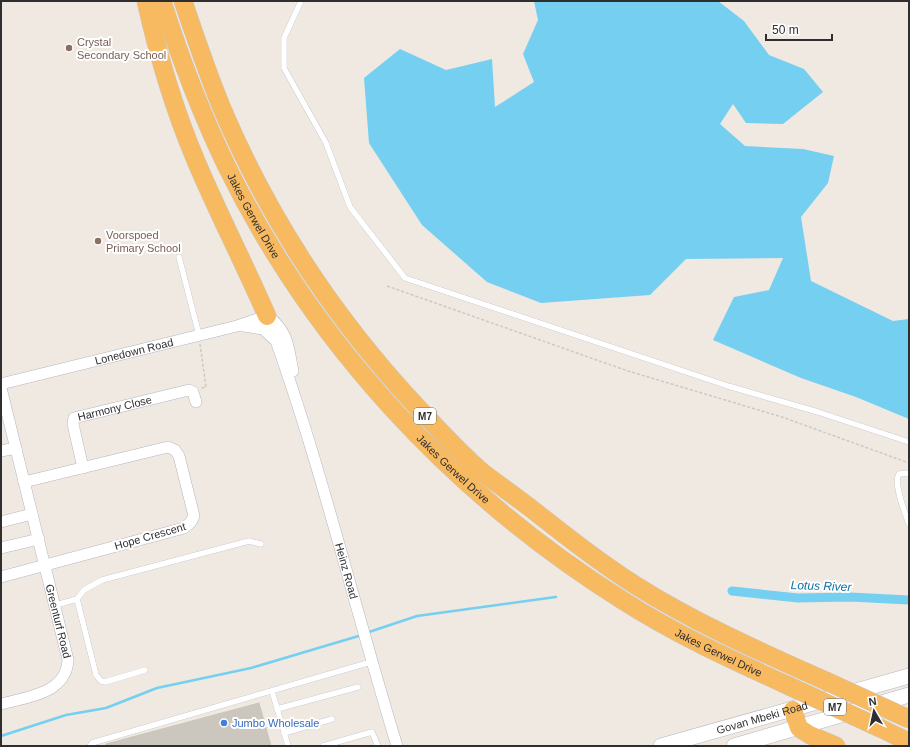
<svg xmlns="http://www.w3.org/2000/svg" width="910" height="747" viewBox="0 0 910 747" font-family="Helvetica,sans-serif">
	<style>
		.water { fill: #75cff0 }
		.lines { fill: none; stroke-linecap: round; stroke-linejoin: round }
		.stream { stroke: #75cff0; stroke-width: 2.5 }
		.canal { stroke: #75cff0; stroke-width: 9 }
		.building { fill: #cbc7bf; stroke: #cbc5ba }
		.service-casing { stroke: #b4b7c1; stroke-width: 6 }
		.minor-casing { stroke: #b4b7c1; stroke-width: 12 }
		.secondary-casing { stroke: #b4b7c1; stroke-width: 16 }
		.trunk-casing { stroke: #c9c9c9; stroke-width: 19 }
		.path { stroke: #c9c9c9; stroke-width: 1.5; stroke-dasharray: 3 2; stroke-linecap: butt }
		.service { stroke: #fff; stroke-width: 5.5 }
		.minor { stroke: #fff; stroke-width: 11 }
		.secondary { stroke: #fff; stroke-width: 15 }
		.trunk { stroke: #f8ba60; stroke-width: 18 }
		.trunk-bridge-casing { stroke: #c9c9c9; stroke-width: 19; stroke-linecap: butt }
		.trunk-bridge { stroke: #f8ba60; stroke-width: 18 }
		.education-dot { fill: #8d6e63; stroke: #fff; stroke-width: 1.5 }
		.shop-dot { fill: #3f7fe0; stroke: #fff; stroke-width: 1.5 }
		.labels { text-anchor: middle; stroke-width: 4; stroke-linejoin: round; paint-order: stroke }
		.shield { fill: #fff; stroke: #6d6d6d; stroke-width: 1 }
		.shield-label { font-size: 10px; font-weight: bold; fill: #2e2e2e }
		.education-label { font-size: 11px; fill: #785e54; stroke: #fff; text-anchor: start }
		.street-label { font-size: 11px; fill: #2e2e2e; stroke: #fff }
		.shop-label { font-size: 11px; fill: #366cbe; stroke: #fff; text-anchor: start }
		.water-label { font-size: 12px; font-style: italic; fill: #0d6fa3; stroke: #fff }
	</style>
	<rect width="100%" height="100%" fill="#efe9e1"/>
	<!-- water -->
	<path class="water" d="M534,1H718L744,21L769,55L804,69L823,92L783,124L746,123L733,104L720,124L745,146L803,149L834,156L828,183L801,217L811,281L893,321L909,319V419L856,397L801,378L713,340L734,297L769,290L783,258L686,259L650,295L541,303L487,282L422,225L369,143L364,78L400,49L446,70L492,59L495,107L534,82L523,54L538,20Z"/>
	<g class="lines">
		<!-- stream -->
		<path class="stream" d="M366,633L417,616L556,597
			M1,736L66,715L106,708L157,688L251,668L362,635"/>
		<!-- canal -->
		<path class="canal" d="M732,591L798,598L850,597L909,600"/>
	</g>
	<!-- building -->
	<path class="building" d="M259,703L271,746H106V744Z"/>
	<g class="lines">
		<!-- service casing -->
		<g class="service-casing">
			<path id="service" d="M301,1L284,38V68L326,143L350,207L405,278L728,386L818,412L909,442
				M179,257L199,335
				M909,473L899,474C893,483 905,513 909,524
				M56,605L77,599
				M145,670L105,682L101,681L96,675L77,599L84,590L102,580L249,541L261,544
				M272,691L288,746
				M277,709L358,687
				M284,733L332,719
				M90,746L92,743L371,662
				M323,746L372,732L378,746"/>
		</g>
		<!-- minor casing -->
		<g class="minor-casing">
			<g id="minor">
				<path id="s1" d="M267,316C319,456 353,603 397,746"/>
				<path d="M268,316C289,333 288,347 293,371"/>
				<path d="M244,326L263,329L274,339"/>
				<path id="s2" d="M1,384L237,326L267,316"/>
				<path id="s3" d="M1,388L68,660C66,694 27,697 1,704"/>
				<path d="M1,451L16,448"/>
				<path id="s4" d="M83,468L73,424L74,418L189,390L193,392L196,402"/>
				<path d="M1,522L32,514"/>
				<path d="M1,548L39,539"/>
				<path d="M1,577L184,528L191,522L194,516L179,456L175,450L168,447L24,482"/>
			</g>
		</g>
		<!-- secondary casing -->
		<g class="secondary-casing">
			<g id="secondary">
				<path id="s5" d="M661,746L909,676"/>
				<path d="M734,746L909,695"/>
			</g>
		</g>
		<!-- trunk casing -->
		<g class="trunk-casing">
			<g id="trunk">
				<path d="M146,1C158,55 174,109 196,161C218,213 244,263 267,316"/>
				<path id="s6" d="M162,1C180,58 201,113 227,167C315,346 454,494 622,600C675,634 732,660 789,686"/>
				<path d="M183,1C195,36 207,72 221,106C268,218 337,322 420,410C440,431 460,453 482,472C499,485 516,497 533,510C566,536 599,562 635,585C695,623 761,652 826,681"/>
				<path d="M793,710L799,728L810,735L836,746"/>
				<path d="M880,728L909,742"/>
			</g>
		</g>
		<!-- path -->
		<path class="path" d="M387,286L628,371L782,417L909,463
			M200,344L206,387L201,388"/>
		<!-- service -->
		<use href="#service" class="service"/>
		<!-- minor -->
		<use href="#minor" class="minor"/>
		<!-- secondary -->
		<use href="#secondary" class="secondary"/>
		<!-- trunk -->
		<use href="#trunk" class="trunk"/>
		<!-- trunk-bridge casing -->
		<g class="trunk-bridge-casing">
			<path id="trunk-bridge" d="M826,681L909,719
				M789,686L880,728"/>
		</g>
		<!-- trunk-bridge -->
		<use href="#trunk-bridge" class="trunk-bridge"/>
	</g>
	<!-- markers -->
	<g class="education-dot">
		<circle cx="69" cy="48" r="4"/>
		<circle cx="98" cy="241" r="4"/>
	</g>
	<circle class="shop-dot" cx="224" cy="723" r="4"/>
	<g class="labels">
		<!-- shield labels -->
		<g class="shield">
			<rect x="414" y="408" width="22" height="16" rx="3"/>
			<rect x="824" y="699" width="22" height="16" rx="3"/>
		</g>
		<g class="shield-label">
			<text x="425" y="420">M7</text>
			<text x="835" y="711">M7</text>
		</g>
		<!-- education labels -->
		<g class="education-label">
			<text x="77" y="46">Crystal<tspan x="77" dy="13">Secondary School</tspan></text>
			<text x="106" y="239">Voorspoed<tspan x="106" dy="13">Primary School</tspan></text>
		</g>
		<!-- street labels -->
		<g class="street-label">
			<text dy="4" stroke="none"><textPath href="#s6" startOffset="234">Jakes Gerwel Drive</textPath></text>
			<text dy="4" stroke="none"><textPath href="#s2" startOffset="137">Lonedown Road</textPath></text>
			<text dy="4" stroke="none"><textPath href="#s4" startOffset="93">Harmony Close</textPath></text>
			<text dy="4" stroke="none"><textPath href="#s6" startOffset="558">Jakes Gerwel Drive</textPath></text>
			<text transform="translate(150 536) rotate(-16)" y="4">Hope Crescent</text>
			<text dy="4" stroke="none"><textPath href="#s1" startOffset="267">Heinz Road</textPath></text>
			<text dy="4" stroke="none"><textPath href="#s3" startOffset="240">Greenturf Road</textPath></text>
			<text dy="4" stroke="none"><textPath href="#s6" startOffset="882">Jakes Gerwel Drive</textPath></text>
			<text dy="4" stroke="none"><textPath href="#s5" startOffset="105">Govan Mbeki Road</textPath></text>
		</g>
		<!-- shop labels -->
		<g class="shop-label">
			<text x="232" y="727">Jumbo Wholesale</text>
		</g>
		<!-- water labels -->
		<g class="water-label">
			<text transform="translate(821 586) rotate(2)" y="4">Lotus River</text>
		</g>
	</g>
	<!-- border -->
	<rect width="910" height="747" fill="none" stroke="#2e2e2e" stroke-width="4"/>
	<!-- north arrow -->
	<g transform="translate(874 711) rotate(351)" stroke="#ffffff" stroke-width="3" paint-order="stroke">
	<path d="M0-3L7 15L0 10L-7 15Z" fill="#2e2e2e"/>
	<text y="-6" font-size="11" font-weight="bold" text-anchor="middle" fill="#2e2e2e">N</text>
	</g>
	<!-- scale -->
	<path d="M766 34v6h66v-6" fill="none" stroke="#2e2e2e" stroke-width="2"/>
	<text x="772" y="34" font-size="12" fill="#2e2e2e" stroke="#ffffff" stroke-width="3" paint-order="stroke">50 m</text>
</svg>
